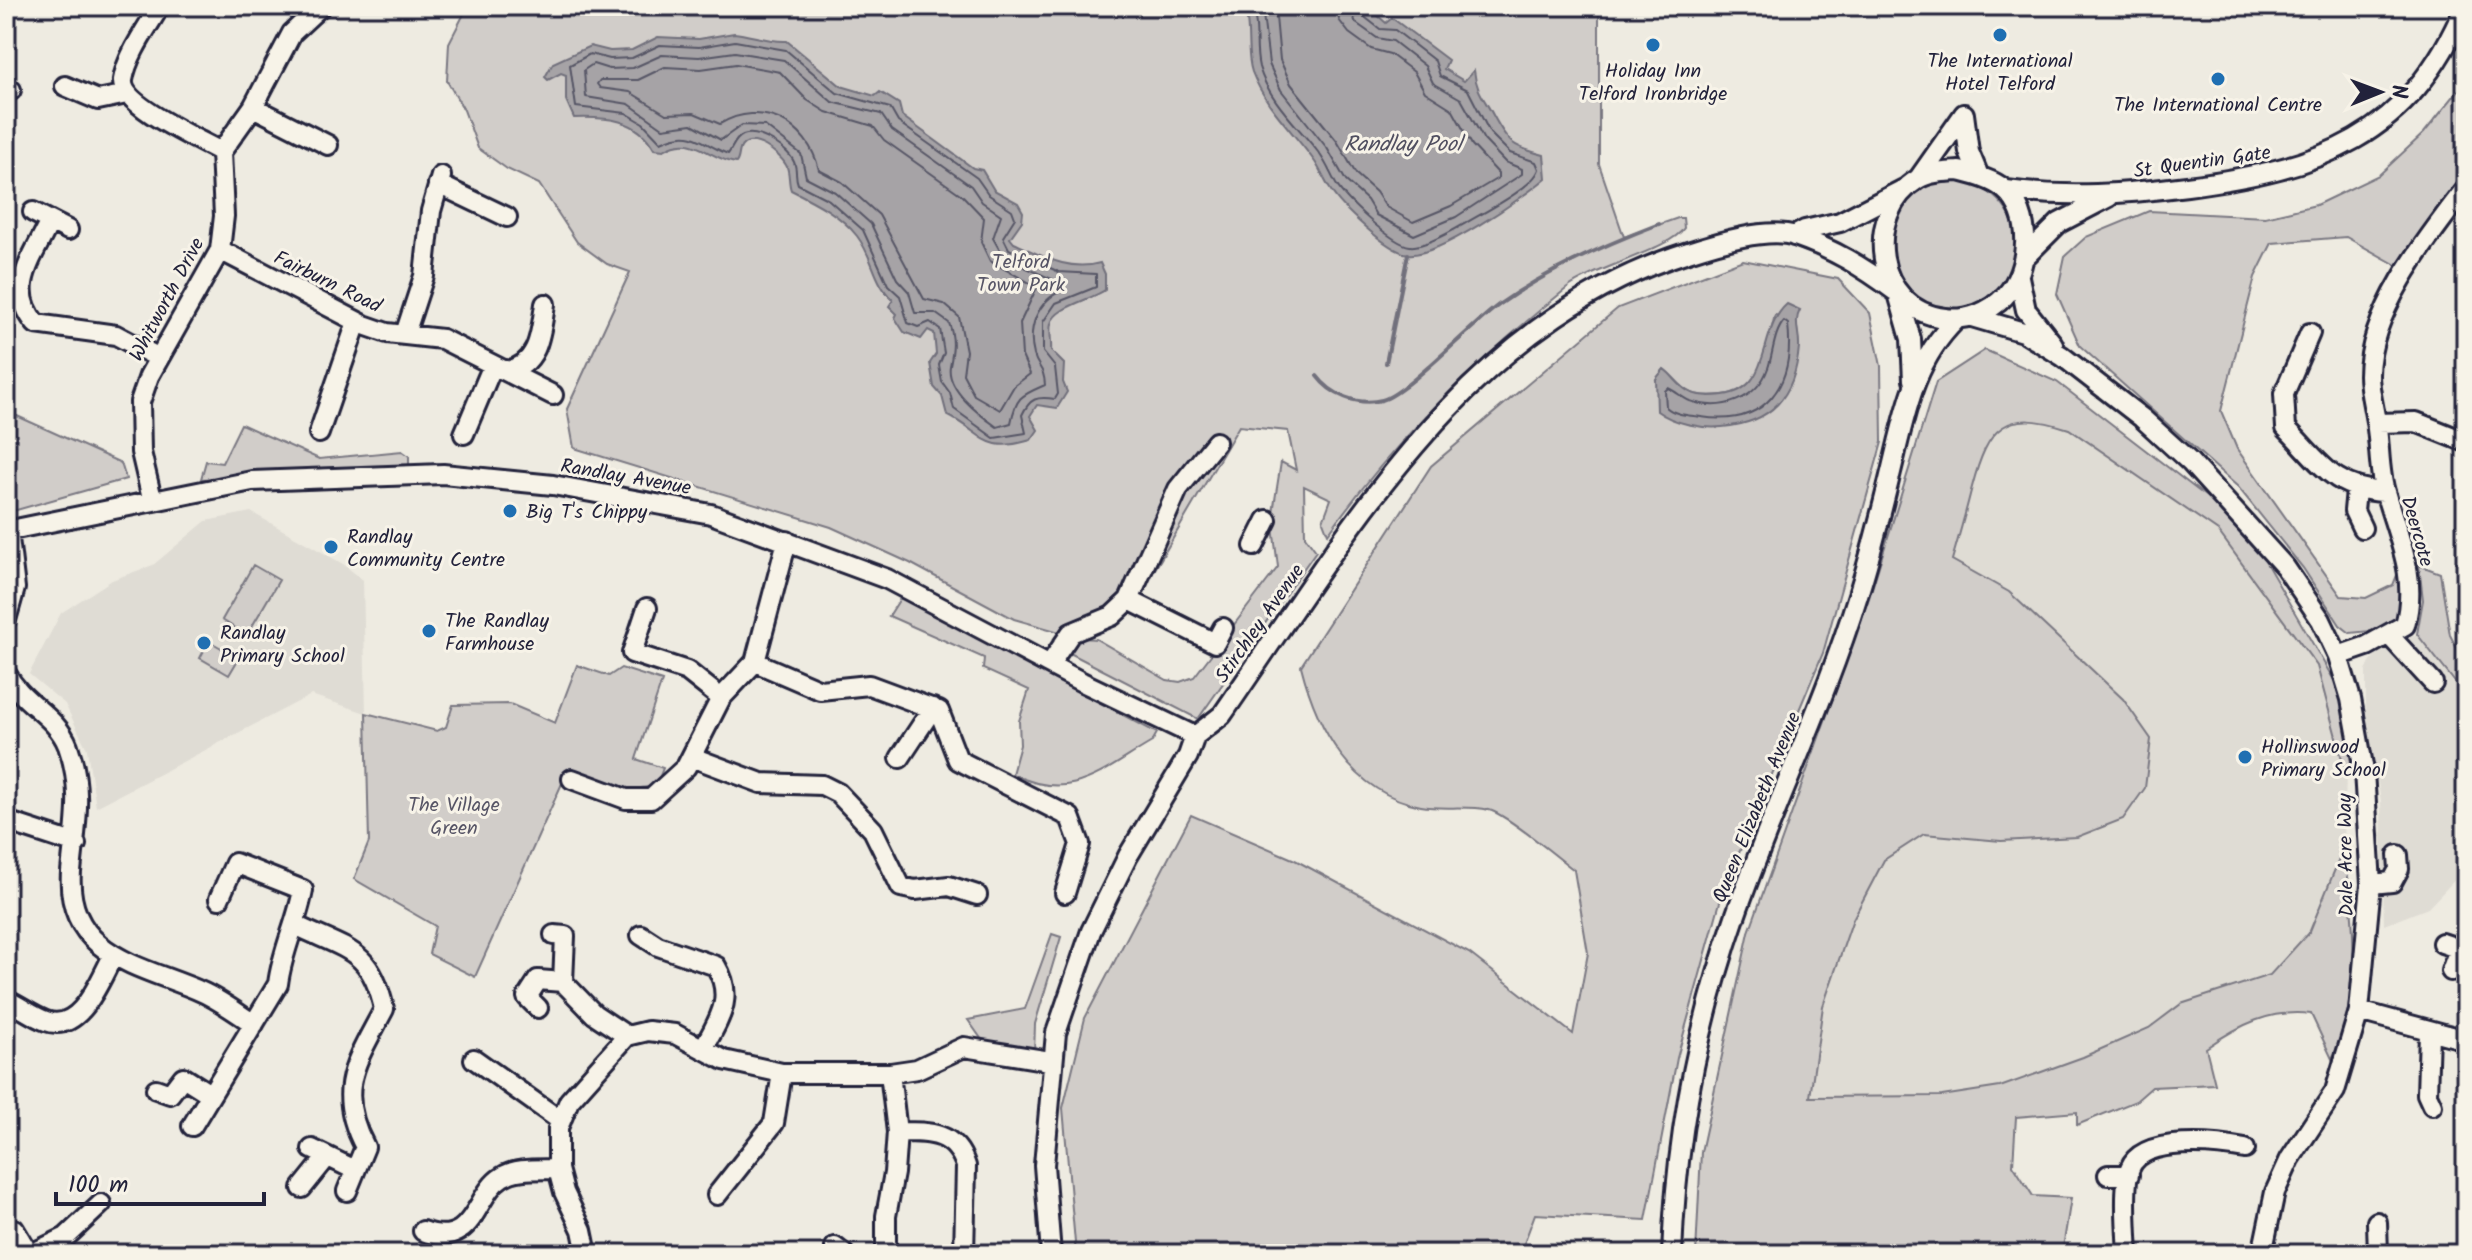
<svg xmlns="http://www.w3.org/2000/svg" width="2472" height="1260" viewBox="0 0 2472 1260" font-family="Kalam,sans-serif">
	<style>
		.built { fill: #dfdcd4 }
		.green { fill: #d1cdc9; stroke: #7a7882; stroke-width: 2; fill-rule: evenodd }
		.water { fill: #a6a3a6; stroke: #716f7b; stroke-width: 2 }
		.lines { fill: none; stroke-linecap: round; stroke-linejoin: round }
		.shore { stroke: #575666; stroke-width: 2 }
		.stream { stroke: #716f7b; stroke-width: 4 }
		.minor-casing { stroke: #22223b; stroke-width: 24 }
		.minor { stroke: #f7f3e8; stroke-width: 18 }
		.poi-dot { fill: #1f6fb2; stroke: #f7f3e8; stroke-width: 3 }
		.labels { text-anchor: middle; stroke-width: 6; stroke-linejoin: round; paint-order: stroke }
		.poi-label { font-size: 20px; fill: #22223b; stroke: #f7f3e8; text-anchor: start }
		.street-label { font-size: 20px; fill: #22223b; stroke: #f7f3e8 }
		.park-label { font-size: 20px; fill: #575566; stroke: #f7f3e8 }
		.water-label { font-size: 22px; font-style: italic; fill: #504f60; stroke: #f7f3e8 }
	</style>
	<rect width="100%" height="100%" fill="#eeebe1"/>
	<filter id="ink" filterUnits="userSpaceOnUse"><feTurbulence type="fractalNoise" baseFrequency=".0125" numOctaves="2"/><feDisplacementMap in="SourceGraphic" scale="16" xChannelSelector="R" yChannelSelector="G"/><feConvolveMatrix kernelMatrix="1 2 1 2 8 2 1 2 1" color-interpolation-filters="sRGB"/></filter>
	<g filter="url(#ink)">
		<!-- built -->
		<path class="built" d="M2017,421H2046L2069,429L2218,531L2317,666L2346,774L2344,847L2310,931L2270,975L2181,1004L2149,1028L2083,1057L2000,1087L1942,1096L1810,1098L1819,869L1924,834L2001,841L2077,837L2009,592L1952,560L1983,447L2000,428Z
			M251,512L343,564L363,580L366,713L311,695L96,807L87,749L65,704L29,674L61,613L112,580L153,565L206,521Z
			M2417,634L2466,700V868L2428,908L2384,925L2381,801L2366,713V670L2376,653Z"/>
		<!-- green -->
		<path class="green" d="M468,6H1599V164L1624,237L1678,218H1683L1684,228C1671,249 1592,268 1566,289C1478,359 1393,442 1328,534L1323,521L1331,499L1304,486L1305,536L1316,551L1198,719L1062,649L1068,637L1096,639L1167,680L1180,682L1194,677L1278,567L1272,519L1281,462L1296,470L1288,431L1239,426L1138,598L1070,635L1014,619L910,563L831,527L574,448L567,409L630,272L607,264L577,242L539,184L507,169L478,148L464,110L447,81L449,43Z
			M2466,81V180L2400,267L2346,237L2272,243L2255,277L2221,411L2237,449L2341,596L2366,598L2393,585L2399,570L2402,604L2398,621L2381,630L2350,633L2340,625L2303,568L2238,487L2080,346L2057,294L2065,256L2086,237L2149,211L2265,217L2316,205L2379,175L2424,133Z
			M1887 246a65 65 0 1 1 130 0a65 65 0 1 1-130 0Z
			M1743,260L1838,279L1870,313L1881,366L1882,442L1823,653L1723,891L1677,1058L1646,1220L1535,1214L1520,1254H1076L1063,1108L1085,1018L1191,815L1295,860L1469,953L1573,1034L1588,953L1574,870C1557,857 1506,814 1489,810C1467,805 1443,810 1421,806C1351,793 1317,729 1301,666L1431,466L1618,308ZM1775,315L1796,318L1799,347L1717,428L1656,379L1664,369C1674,376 1679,387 1692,393C1701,397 1712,396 1722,395C1763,391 1766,348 1775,315Z
			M1985,350L2057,382L2213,502L2262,556L2342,694L2355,752L2346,774L2317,666L2218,531L2069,429C2005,408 1988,426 1972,487C1966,511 1959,536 1952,560L2009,592L2123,699L2151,739L2145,788L2123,819L2077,837L2001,841L1924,834L1884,860L1853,919L1823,1006L1810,1097L1942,1096L2000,1087L2083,1057L2149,1028L2181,1004L2270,975L2310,931L2344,847C2354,916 2363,994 2332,1059L2311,1014C2270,1009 2239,1025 2206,1048L2215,1084L2152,1087L2136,1101L2077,1125V1112L2016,1117L2013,1165L2033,1196L2071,1198L2062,1254H1696L1701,1152L1749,932L1869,598L1936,382Z
			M6,411L121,463L126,479L6,513Z
			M241,424L319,459L402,451L409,456V469L201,479L206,461L222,463Z
			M253,565L279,580L247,635L222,620Z
			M2419,565L2440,573L2450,635L2466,666L2462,691L2417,634L2423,600Z
			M901,597L1157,733L1152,742C1100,772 1072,803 1012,774L1020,745L1019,721L1029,690L983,669L984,658L889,616Z
			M209,641L239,658L229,675L200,658Z
			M577,665L609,676L621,668L662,681L636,759L663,768L656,786L625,790L568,770L475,977L429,954L435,926L354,879L369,842L366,713L437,731L446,727L453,705L510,704L555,723Z
			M1052,934L1061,937L1035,1024L1034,1055L987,1047L968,1020L1025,1009Z"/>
		<!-- water -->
		<path class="water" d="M1243,6H1367L1386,23L1392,18L1448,60L1444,69L1464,81L1474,70C1476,91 1484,98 1493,115C1508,143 1512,147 1544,155L1546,178C1524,197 1437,258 1408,254C1387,251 1340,206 1330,189C1324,180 1321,171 1315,162C1294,132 1266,108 1252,72C1245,51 1252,26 1243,6Z
			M734,33C752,35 769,42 787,41L841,86L875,96L880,92L899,104L902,116L973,168L982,170L994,190L1018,203L1023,212L1022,221L1010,238L1014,243C1043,256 1068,272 1100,263L1105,274V290C1091,300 1054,307 1051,324C1049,331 1052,343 1051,351L1064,364L1063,382L1067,392L1057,408L1037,405L1030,416L1038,430L1031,440C984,454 986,435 947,415L942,396L934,387L930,363L936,354L934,333L928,330L921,339L904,332L895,318L897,314L889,306L893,300C873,282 874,258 857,236C841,215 815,202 791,190C788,182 790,171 786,165C780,154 753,133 742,146C738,150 740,158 736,163C706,158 693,132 664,150L654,149C637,118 606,117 574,118L566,100V75L561,73L548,80L545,77L553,63L590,46L610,51L632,50L658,37L699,39Z
			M1787,304L1800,310C1793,323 1800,333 1799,347C1795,397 1771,423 1722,427C1701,429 1673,423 1657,411L1656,379L1664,369C1674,376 1679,388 1692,393C1702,397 1713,396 1723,395C1773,390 1757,330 1787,304Z"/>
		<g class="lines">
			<!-- shore -->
			<path class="shore" d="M1251,6C1260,24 1254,47 1259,67C1269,101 1297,125 1318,152C1326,162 1330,173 1336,184C1345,199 1392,244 1410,246C1424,248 1454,230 1466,223C1484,212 1533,188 1539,169L1536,162L1510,153L1490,133L1468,90L1440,76L1435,61L1395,30L1380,29L1362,15L1359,6
				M1262,6L1269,64L1281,90L1327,148L1346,181L1367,200L1376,215L1414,235L1456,217L1522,174V169L1505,162L1484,140L1461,99L1433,83L1425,66L1393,41L1377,38L1356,23L1349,6
				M1275,6L1280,60L1291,84L1337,141L1356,174L1376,192L1386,207L1413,222L1451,206L1498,178V173L1472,145L1452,109L1425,92L1414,72L1390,54L1371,49L1349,33L1339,20L1337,6
				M735,41L786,50L837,93L890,108L898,122L977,178L989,195L1012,210L1015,218L1003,237L1009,249L1059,272L1096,274V287L1056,303L1043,322V352L1055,367L1058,394L1055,399C1037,396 1030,398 1022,415L1026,433L994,438L954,409L950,393L942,382L939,365L944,353L940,329L930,322L918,327L908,323L900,296L888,285L863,230L829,200L798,184C795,177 797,172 795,165C791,149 759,129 743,135C734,139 733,148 728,154C698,142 694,127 661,142L643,123L626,113L576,107L570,65L590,54L610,59L632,58L660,45L699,47Z
				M735,52L784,60L832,102L881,114L892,130L971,186L982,202L1001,215L993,238L1004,258L1063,284V290C1037,301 1027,328 1034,355C1038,369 1044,367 1045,385C1022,395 1016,396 1011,423L997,427C980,415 946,390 950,366C953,351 955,339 949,323L935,313H915L909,292L897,279L871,224L835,192L806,177L801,154L765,126L742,125L721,140L692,124L663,128L629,104L586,97L584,70L593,64L609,69L633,68L662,55L699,57Z
				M736,64L780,72L807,100L826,112L873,126L884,140L963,196L984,218L981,242L990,261L1037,287L1020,323L1022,356L1030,374L1014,386L1000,410L974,395L963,374L966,351L959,317L944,304L924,299L879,215L842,182L819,170C808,123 761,99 720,124L694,113L666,114L630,92L600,88L597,84L600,80H638L665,67L701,69Z
				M1784,321L1788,324C1795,386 1766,427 1701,417C1688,415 1675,415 1666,407L1665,391L1668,388C1676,391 1682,398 1690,401C1721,412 1757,400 1768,368C1773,354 1774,332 1784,321Z"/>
			<!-- stream -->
			<path class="stream" d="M1386,363L1408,254
				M1317,376C1331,395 1357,406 1382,400C1405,395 1473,323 1500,304C1548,270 1604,245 1659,224"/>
			<!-- minor casing -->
			<g class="minor-casing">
				<path id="minor" d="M160,6C147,28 127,55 123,80C120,105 200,140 221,152
					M65,86L98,100L127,94
					M6,87L11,90
					M253,107L328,145
					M1964,114L1969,152L1979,176
					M1959,171C1974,175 1992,179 2004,189C2034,213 2030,271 2005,296C1990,312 1967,321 1945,318C1874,310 1862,213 1918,179C1930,172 1945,172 1959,171Z
					M1919,178L1964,114
					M438,184L507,217
					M2006,190C2068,198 2125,194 2187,186C2319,169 2410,138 2465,6
					M33,212L68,230
					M50,221C33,258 6,288 36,324L116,335L159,358
					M1794,236L1805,230L1840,222L1904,189
					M220,250L364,325L387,333L442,339L553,395
					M2025,257L2059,223L2109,197
					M2019,277L2026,310L2053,344
					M1899,297L1911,339L1913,380
					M1972,317L2023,332L2062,356L2142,418L2190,462L2285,567L2321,620L2338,656L2351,699L2364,771L2371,884L2359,1011L2335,1091L2290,1159L2275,1192L2262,1254
					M2310,333L2284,394L2286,428C2320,462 2333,489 2384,492
					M405,334L424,276L431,211L441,176
					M506,371C539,366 541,332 545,304
					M2377,423L2416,422L2466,442
					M319,433L357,322
					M464,434L493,365
					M2356,490L2354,511L2362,528
					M152,499L141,452L140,402L149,376L220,250L224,216L221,152L253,107L292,33L321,6
					M6,531L252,481L443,474L553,485L711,514L887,579L1082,682L1195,736
					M1254,546L1267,520
					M1129,600L1215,643L1223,628
					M647,608L632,653L687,671L721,698
					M6,620L15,588L8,530
					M2389,635L2433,683
					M2338,656L2367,646L2405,625C2418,578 2399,540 2386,495C2379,475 2380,450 2377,429C2375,411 2369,392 2369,375C2369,311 2429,236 2466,188
					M755,662L820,690L869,685L939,711L958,760L1070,817L1080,844L1065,893
					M1050,664L1071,633L1112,616L1129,600L1178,489L1216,442
					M6,673C21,703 56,715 68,746C84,790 75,828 71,872C65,957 144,966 202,992C220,1000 237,1013 254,1024
					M692,757L761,783L822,785L838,793L873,830L901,887L915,890L949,886L977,895
					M900,758L933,708
					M572,779L626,799H651L686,767L721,698L755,662L787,541
					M6,821L76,844
					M2371,884L2392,882L2399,869L2398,855
					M297,926C347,950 371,949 384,1009C357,1061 334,1089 365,1147L347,1191
					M554,935L565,936L563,982
					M641,935L658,946L716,966C735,998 719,1019 703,1049
					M2442,943L2466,951
					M2451,971L2459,949
					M6,1000C20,1006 32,1016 46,1021C81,1034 100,979 113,956
					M538,1008L527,997L538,980L563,982L594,1014L627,1036
					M2359,1011L2466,1040
					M2429,1033L2427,1094L2432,1105
					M474,1059L561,1121
					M156,1089L170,1094L183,1077L210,1094
					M192,1126L278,984C282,951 297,923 303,890L235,863L219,899
					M897,1132C929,1132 955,1131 966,1166L964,1254
					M312,1149L355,1170
					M2108,1175H2129
					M302,1188L327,1157
					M717,1195L774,1123L782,1073
					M2377,1222L2378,1254
					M14,1229L29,1254
					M423,1231C476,1250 474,1194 502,1177C517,1167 540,1170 558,1169
					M835,1247L844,1254
					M31,1254L66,1237L101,1204
					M587,1254L582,1230L564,1192L558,1169V1128L569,1101L627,1036L648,1031L675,1034L724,1060L782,1073H890L917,1069L964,1047L1050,1061
					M886,1254V1216L894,1173L897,1132L890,1073
					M1051,1254L1044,1165L1056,1033L1091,931L1128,856L1188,756L1195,736L1222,715C1348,533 1464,323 1688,252C1716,243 1767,227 1795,236C1833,249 1863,267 1895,291
					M1672,1254C1676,1140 1698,1024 1735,917C1773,808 1824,705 1858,595C1871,555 1881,513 1891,472C1905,415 1913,362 1956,320
					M2128,1254C2127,1235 2123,1184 2130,1168C2143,1135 2219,1144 2245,1149"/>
			</g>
			<!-- minor -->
			<use href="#minor" class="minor"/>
		</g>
	</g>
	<!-- markers -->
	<g class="poi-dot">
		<circle cx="2000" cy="35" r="8"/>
		<circle cx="1653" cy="45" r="8"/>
		<circle cx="2218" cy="79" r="8"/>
		<circle cx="510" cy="511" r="8"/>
		<circle cx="331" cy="547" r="8"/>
		<circle cx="429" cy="631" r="8"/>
		<circle cx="204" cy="643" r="8"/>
		<circle cx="2245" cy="757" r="8"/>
	</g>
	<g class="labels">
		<!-- poi labels -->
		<g class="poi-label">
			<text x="2000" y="67" text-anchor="middle">The International<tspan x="2000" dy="23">Hotel Telford</tspan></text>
			<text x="1653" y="77" text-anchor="middle">Holiday Inn<tspan x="1653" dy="23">Telford Ironbridge</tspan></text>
			<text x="2218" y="111" text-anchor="middle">The International Centre</text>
			<text x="526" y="518">Big T's Chippy</text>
			<text x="347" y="543">Randlay<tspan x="347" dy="23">Community Centre</tspan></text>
			<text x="445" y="627">The Randlay<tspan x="445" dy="23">Farmhouse</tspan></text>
			<text x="220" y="639">Randlay<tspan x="220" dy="23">Primary School</tspan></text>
			<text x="2261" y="753">Hollinswood<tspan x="2261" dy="23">Primary School</tspan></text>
		</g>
		<!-- street labels -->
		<g class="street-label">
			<text transform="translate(2202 161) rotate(-8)" y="7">St Quentin Gate</text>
			<text transform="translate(328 281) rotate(26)" y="7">Fairburn Road</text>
			<text transform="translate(166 299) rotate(-62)" y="7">Whitworth Drive</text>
			<text transform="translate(626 476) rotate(10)" y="7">Randlay Avenue</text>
			<text transform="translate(2418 531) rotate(74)" y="7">Deercote</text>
			<text transform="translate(1259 623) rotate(-55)" y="7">Stirchley Avenue</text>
			<text transform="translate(1756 807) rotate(-68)" y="7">Queen Elizabeth Avenue</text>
			<text transform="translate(2345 855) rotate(-91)" y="7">Dale Acre Way</text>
		</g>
		<!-- park labels -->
		<g class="park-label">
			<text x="1021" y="268">Telford<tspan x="1021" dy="23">Town Park</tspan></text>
			<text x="454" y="811">The Village<tspan x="454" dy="23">Green</tspan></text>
		</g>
		<!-- water labels -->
		<g class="water-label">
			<text x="1403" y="151">Randlay Pool</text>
		</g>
	</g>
	<!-- margin -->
	<rect width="2472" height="1260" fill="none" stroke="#f7f3e8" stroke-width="32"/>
	<rect x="16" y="16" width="2440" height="1228" fill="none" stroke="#22223b" stroke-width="3" filter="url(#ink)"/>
	<!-- north arrow -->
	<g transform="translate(2380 92) rotate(89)" stroke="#f7f3e8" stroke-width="6" paint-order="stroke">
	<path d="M0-6L14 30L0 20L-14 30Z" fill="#22223b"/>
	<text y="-12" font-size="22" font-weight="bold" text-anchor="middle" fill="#22223b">N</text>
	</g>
	<!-- scale -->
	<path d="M56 1192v12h208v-12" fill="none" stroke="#22223b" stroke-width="4"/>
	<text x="68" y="1192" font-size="24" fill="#22223b" stroke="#f7f3e8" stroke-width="6" paint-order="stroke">100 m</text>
</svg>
